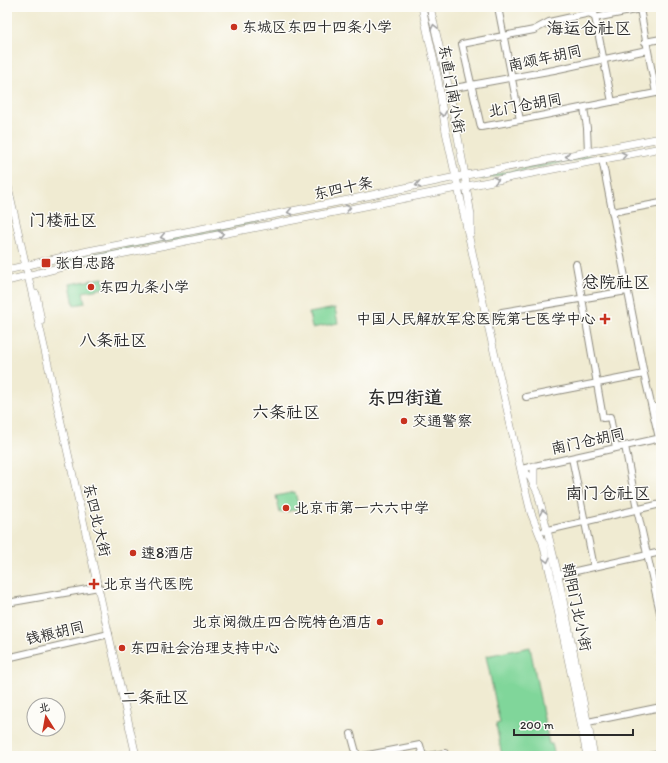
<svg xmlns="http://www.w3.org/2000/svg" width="668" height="763" viewBox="0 0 668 763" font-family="Itim,'LXGW WenKai TC',sans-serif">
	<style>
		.green { fill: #80d69a; stroke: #568062 }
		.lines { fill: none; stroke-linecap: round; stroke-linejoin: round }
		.minor-casing { stroke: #8e8b7e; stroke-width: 8 }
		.major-casing { stroke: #8e8b7e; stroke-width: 8 }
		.minor { stroke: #fff; stroke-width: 6 }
		.major { stroke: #fff; stroke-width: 7 }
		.oneway { stroke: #a0a0a0 }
		.poi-dot { fill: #c8321e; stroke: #fdfcf7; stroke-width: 1.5 }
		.labels { text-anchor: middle; stroke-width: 3; stroke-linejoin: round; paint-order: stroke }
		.poi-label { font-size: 15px; fill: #2b2b2b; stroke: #fdfcf7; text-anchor: start }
		.street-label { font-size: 15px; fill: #2b2b2b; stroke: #fdfcf7 }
		.quarter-label { font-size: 17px; fill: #2b2b2b; stroke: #fdfcf7 }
		.district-label { font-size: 19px; font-weight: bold; fill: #2b2b2b; stroke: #fdfcf7 }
	</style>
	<rect width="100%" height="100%" fill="#fdfcf7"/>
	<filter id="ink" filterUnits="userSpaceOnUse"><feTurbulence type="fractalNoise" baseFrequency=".025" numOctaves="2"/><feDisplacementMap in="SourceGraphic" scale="8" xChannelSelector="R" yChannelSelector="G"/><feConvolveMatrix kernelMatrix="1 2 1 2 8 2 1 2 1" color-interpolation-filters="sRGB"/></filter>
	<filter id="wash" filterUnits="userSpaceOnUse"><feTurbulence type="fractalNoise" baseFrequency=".012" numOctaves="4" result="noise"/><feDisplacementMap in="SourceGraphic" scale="16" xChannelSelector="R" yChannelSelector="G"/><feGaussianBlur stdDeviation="0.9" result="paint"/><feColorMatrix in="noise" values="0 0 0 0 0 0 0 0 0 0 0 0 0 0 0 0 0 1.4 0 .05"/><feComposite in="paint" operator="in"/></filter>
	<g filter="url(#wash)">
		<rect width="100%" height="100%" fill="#f0ebd2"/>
		<!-- green -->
		<path class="green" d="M590,155V157L482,179V177Z
			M258,221L259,222L90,256L71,261L41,267L40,265L95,253Z
			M103,278L105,288L83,292L85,303L74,305L70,284Z
			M335,308L338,323L312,328L309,313Z
			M295,492L299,509L280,513L276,496Z
			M530,647L549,744H552L555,756H502L496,724L500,723L486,656Z"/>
	</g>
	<g filter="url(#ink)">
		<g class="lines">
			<!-- minor casing -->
			<g class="minor-casing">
				<path id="minor" d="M498,7L520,120
					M593,7L612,102
					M650,7L595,18L590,13L549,22L534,30L462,44L481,127L520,120L661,92
					M640,9L656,93
					M645,42L661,39
					M449,89L554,70L647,50
					M584,108L587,128L588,152
					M602,159L644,374L659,438
					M612,212L661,203
					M576,264L603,418L610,417L616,448
					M502,312L627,291
					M526,397L644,374
					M652,408L661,406
					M625,446L637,509L661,617
					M572,458L594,567
					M521,469L661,438
					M544,531L661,504
					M558,575L661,552
					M7,603L99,587
					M7,658L109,634
					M583,723L661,707
					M351,734L357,756
					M363,756L420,745L423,756
					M428,756L445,753L446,756
					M649,756L661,754"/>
			</g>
			<!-- major casing -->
			<g class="major-casing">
				<path id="major" d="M422,7L438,80L446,132L488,325L524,484L531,513L543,543L551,577L576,697L587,756
					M430,7L449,89L465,175L466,185L471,215V233
					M7,182L136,756
					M7,270L88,251L348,200L456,177L661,138
					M7,281L90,260L661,148
					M36,294L41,321
					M521,469L530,477L538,493L558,575L594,756
					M534,484V466"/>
			</g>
			<!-- minor -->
			<use href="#minor" class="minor"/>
			<!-- major -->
			<use href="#major" class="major"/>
		</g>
		<!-- one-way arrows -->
		<defs><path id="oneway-chevron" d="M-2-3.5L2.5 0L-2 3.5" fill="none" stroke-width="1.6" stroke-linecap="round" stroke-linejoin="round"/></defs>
		<g class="oneway">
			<use href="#oneway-chevron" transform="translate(434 27) rotate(-103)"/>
			<use href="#oneway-chevron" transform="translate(443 114) rotate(80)"/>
			<use href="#oneway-chevron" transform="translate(624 155) rotate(-11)"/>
			<use href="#oneway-chevron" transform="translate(568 156) rotate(169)"/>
			<use href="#oneway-chevron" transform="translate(496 180) rotate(-11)"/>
			<use href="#oneway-chevron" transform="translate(418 185) rotate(168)"/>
			<use href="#oneway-chevron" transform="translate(348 208) rotate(-11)"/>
			<use href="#oneway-chevron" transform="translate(290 212) rotate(169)"/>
			<use href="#oneway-chevron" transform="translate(221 234) rotate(-11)"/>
			<use href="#oneway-chevron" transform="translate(163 237) rotate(169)"/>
			<use href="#oneway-chevron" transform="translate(543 512) rotate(-103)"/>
			<use href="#oneway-chevron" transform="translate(547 560) rotate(77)"/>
		</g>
	</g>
	<!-- markers -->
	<g class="poi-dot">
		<circle cx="234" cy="27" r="4"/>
		<rect x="41" y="258" width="10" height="10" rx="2"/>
		<circle cx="91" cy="287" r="4"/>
		<path d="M603 313h4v4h4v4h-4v4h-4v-4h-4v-4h4z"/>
		<circle cx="404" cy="421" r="4"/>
		<circle cx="286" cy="508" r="4"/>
		<circle cx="133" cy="553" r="4"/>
		<path d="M92 578h4v4h4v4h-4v4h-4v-4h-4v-4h4z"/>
		<circle cx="380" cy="622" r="4"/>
		<circle cx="122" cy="648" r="4"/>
	</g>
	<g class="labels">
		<!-- poi labels -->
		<g class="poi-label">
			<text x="242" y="32">东城区东四十四条小学</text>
			<text x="55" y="268">张自忠路</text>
			<text x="99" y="292">东四九条小学</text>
			<text x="596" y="324" text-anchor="end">中国人民解放军总医院第七医学中心</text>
			<text x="412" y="426">交通警察</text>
			<text x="294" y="513">北京市第一六六中学</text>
			<text x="141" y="558">速8酒店</text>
			<text x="103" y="589">北京当代医院</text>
			<text x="372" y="627" text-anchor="end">北京阅微庄四合院特色酒店</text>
			<text x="130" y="653">东四社会治理支持中心</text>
		</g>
		<!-- street labels -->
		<g class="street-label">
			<text transform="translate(545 58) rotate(-12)" y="5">南颂年胡同</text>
			<text transform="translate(452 89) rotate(80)" y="5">东直门南小街</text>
			<text transform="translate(525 105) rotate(-10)" y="5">北门仓胡同</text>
			<text transform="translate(343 188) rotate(-12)" y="5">东四十条</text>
			<text transform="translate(588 441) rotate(-12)" y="5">南门仓胡同</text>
			<text transform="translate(97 520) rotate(77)" y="5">东四北大街</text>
			<text transform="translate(577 607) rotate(78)" y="5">朝阳门北小街</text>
			<text transform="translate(55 633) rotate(-13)" y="5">钱粮胡同</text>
		</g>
		<!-- quarter labels -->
		<g class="quarter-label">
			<text x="589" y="34">海运仓社区</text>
			<text x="63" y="226">门楼社区</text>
			<text x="616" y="288">总院社区</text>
			<text x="113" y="346">八条社区</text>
			<text x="286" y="418">六条社区</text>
			<text x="608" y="499">南门仓社区</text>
			<text x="155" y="703">二条社区</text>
		</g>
		<!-- district labels -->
		<g class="district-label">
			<text x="405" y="404">东四街道</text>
		</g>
	</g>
	<!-- margin -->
	<rect width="668" height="763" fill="none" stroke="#fdfcf7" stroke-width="24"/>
	<!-- north arrow -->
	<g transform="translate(46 717) rotate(349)"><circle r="19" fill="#fdfcf7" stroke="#a9a8a5"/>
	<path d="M0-3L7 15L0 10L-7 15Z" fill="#c8321e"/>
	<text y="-6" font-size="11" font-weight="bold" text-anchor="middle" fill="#2b2b2b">北</text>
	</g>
	<!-- scale -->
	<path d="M514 729v6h119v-6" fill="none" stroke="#2b2b2b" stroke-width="2"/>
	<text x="520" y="729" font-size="12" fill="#2b2b2b" stroke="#fdfcf7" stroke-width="3" paint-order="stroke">200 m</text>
</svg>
